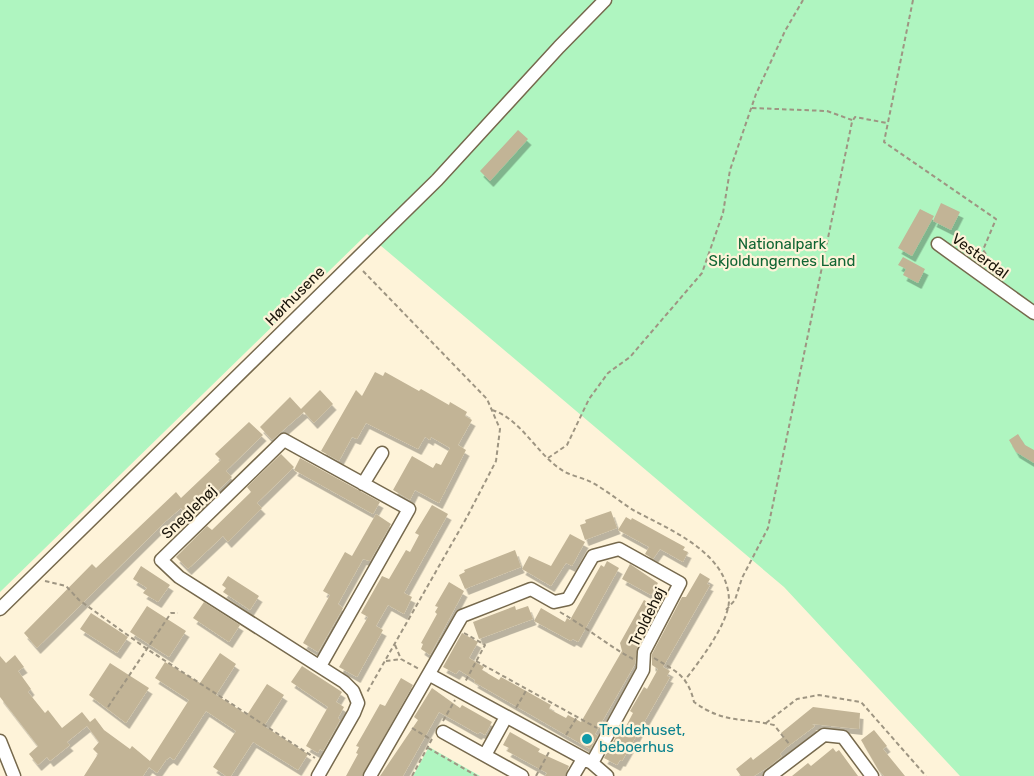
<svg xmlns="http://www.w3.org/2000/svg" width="1034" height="776" viewBox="0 0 1034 776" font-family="Rubik,sans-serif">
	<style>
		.green { fill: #aff5c0 }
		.building { fill: #c2b496; filter: url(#shadow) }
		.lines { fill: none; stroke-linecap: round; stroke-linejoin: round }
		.minor-casing { stroke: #76694d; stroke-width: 15 }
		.path { stroke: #9e9582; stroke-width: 2; stroke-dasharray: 4.5 3; stroke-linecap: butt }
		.minor { stroke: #fff; stroke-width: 12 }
		.culture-dot { fill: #0f9aa8; stroke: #fef3d9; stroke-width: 2 }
		.labels { text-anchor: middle; stroke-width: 4.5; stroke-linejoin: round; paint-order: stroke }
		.park-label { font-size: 15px; fill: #106533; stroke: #fef3d9 }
		.street-label { font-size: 15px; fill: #1a150a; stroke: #fef3d9 }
		.culture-label { font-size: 15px; fill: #0d838f; stroke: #fef3d9; text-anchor: start }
	</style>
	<defs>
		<filter id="shadow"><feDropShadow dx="3.5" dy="6" stdDeviation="0" flood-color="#0004"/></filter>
	</defs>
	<rect width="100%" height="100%" fill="#fef3d9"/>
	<!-- green -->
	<path class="green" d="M0,0H1034V776H960L784,587L367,234L0,592Z
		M429,747L480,776H413Z"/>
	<!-- building -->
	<path class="building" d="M518,130L528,139L490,181L480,171Z
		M941,203L960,212L951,230L933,221Z
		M920,209L934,216L912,256L898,248Z
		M903,257L925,269L918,283L903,275L906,269L898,265Z
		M375,372L383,376L385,372L419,391L421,389L449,405L450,402L467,412L465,416L472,420L458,445L466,450L439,503L415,490L410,500L393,490L412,456L433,468L436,463L441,465L450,448L431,437L430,440L425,437L418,449L366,423L357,439L352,437L339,461L321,451L356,390L362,396Z
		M320,390L333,404L314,423L304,412L272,440L260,427L290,397L301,409Z
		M249,422L263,435L226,471L232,477L198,510L192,504L184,512L181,508L166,521L37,648L24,633L92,564L96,568L176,492L181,498L221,460L215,454Z
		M1018,434L1025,445L1034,450V463L1016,452L1009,440Z
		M281,454L294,467L257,503L262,508L228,542L223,536L188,569L176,557L207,526L212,530L251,492L247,487Z
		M300,458L380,502L373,514L294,470Z
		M432,505L448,514L404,593L412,597L404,614L388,605L376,626L383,630L357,677L339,667L368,617L361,613L382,576L389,579L406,550L410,552L419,535L415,533Z
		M611,511L617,528L585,540L580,525L586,523L585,520Z
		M376,514L391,524L370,561L363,559L338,604L343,608L318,652L303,643L330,595L323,591L345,552L352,556Z
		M626,517L631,520L632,518L685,547L683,550L688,552L683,562L660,549L653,559L645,554L649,547L618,530Z
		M570,534L585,542L572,566L566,563L551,586L522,569L529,556L551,566Z
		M515,550L521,567L465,589L459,575L465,572L464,570Z
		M607,561L619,568L578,642L573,639L571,641L534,621L541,608L565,622L567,618L570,620L601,565L604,567Z
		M630,564L658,583L651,595L622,579Z
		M141,566L170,585L158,602L143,593L147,588L133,579Z
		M700,573L710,579L707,584L710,585L663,667L670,671L667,676L670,677L622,761L620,760L617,765L604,758L621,728L624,730L633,713L630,711L644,687L647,689L658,669L652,665V654L682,597H686Z
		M228,576L259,596L250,610L223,592L226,588L222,585Z
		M449,582L464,591L430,655L421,649L423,644L421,643L437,614L435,612L438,607L435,606Z
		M644,600L658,608L637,648L635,664L595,734L598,736L590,749L474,682L475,680L459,670L456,674L443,667L462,633L478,642L469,658L484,667L482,670L499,680L501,677L551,705L549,709L566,718L568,715L581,722L622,651L620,643Z
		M204,602L240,625L229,642L193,618Z
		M147,606L186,631L169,657L130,632Z
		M515,606L516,610L528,606L533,619L479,639L473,622Z
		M91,613L128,637L117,653L80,629Z
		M220,653L236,664L216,695L229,703L247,715L267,684L284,695L264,726L308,754L298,770L253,742L231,776H226L213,767L236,731L206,711L174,760L170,757L166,760L157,773L149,767L143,776H84L98,754L93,749L99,742L87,726L67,742L70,745L50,761L47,757L38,765L29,754L38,746L0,697V656L6,663L15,655L24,667L18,671L31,689L28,692L45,713L48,710L62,728L82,712L90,722L95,718L104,730L130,749L132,746L150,761L189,700L155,678L165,662L200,683Z
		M110,663L149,688L126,723L89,695Z
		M302,666L342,692L336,702L344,707L338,718L340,720L323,751L320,749L318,753L306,746L328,707L291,682Z
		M401,678L413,685L362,776H346L358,754L356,753L359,747L356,746L363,734L380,704L385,706Z
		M432,688L460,708L462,705L492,722L485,735L480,732L478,734L439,712L403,776H380L418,720L414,717Z
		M813,707L860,713L859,729L812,724L815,726L787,747L780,754L782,756L770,766L754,776H741L736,769L751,757L753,760L784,736L781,733Z
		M874,730L887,746L883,749L905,776H884L879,771L861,740Z
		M510,732L540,749L538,752L569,766L565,776H545L547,773L507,751L509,748L503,745Z
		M833,748L836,752L839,750L858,776H792L808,763L811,766Z"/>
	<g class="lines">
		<!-- minor casing -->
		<g class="minor-casing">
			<path id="minor" d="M938,244L1034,313
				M363,484L382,453
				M0,609L437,180L559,47L605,0
				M430,675L592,763L607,776
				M443,732L522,776
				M0,741L14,776
				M485,755L506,717
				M318,776L354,713L358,703L353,691L344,682L179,577L161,560L284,440L409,509L320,666
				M370,776L462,616L531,589L554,602L568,599L593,556L619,549L680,583L644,652L643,670L592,763
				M573,776L583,759
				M770,776L824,735L843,737L872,776"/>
		</g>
		<!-- path -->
		<path class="path" d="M913,0L884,142L996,219L983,250L997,270
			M752,108L827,111L852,120
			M363,271L487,399L500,429L496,461L467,517L366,694
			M492,410C522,419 538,457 565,472C573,476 583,478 591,482C606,490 619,501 633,510C668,529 728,552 729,600C729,623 699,662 685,680
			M548,458L567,445L589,399L608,373L630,357L702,273L723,213L730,170L756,94L785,31L803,0
			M45,581L66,586L79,600L147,649L315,758
			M726,610L735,600L742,578L768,528L852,122L855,117L887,123
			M560,612C586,627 607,645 633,659
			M464,633L485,645L465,682
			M395,645L401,659L419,669
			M654,658C676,671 688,676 694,702C725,724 740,717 774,725L790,745
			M386,661L401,659
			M476,661L597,728
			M108,707L171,613H178
			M516,708L527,689
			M443,721L455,700
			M766,723L797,699L819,695L861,702L926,776
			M412,728L432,740
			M566,735L577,717
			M428,748L477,776
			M412,776L432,739
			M536,776L549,752"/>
		<!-- minor -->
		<use href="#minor" class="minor"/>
	</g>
	<!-- markers -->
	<circle class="culture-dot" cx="587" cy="739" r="6"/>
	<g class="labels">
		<!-- park labels -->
		<g class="park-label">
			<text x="782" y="249">Nationalpark<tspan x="782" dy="17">Skjoldungernes Land</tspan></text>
		</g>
		<!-- street labels -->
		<g class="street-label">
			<text transform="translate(980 256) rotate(36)" y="5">Vesterdal</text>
			<text transform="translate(295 296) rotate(-45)" y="5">Hørhusene</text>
			<text transform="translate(189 512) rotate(-44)" y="5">Sneglehøj</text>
			<text transform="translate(647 617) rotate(-64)" y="5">Troldehøj</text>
		</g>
		<!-- culture labels -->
		<g class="culture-label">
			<text x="599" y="735">Troldehuset,<tspan x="599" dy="17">beboerhus</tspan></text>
		</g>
	</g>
</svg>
